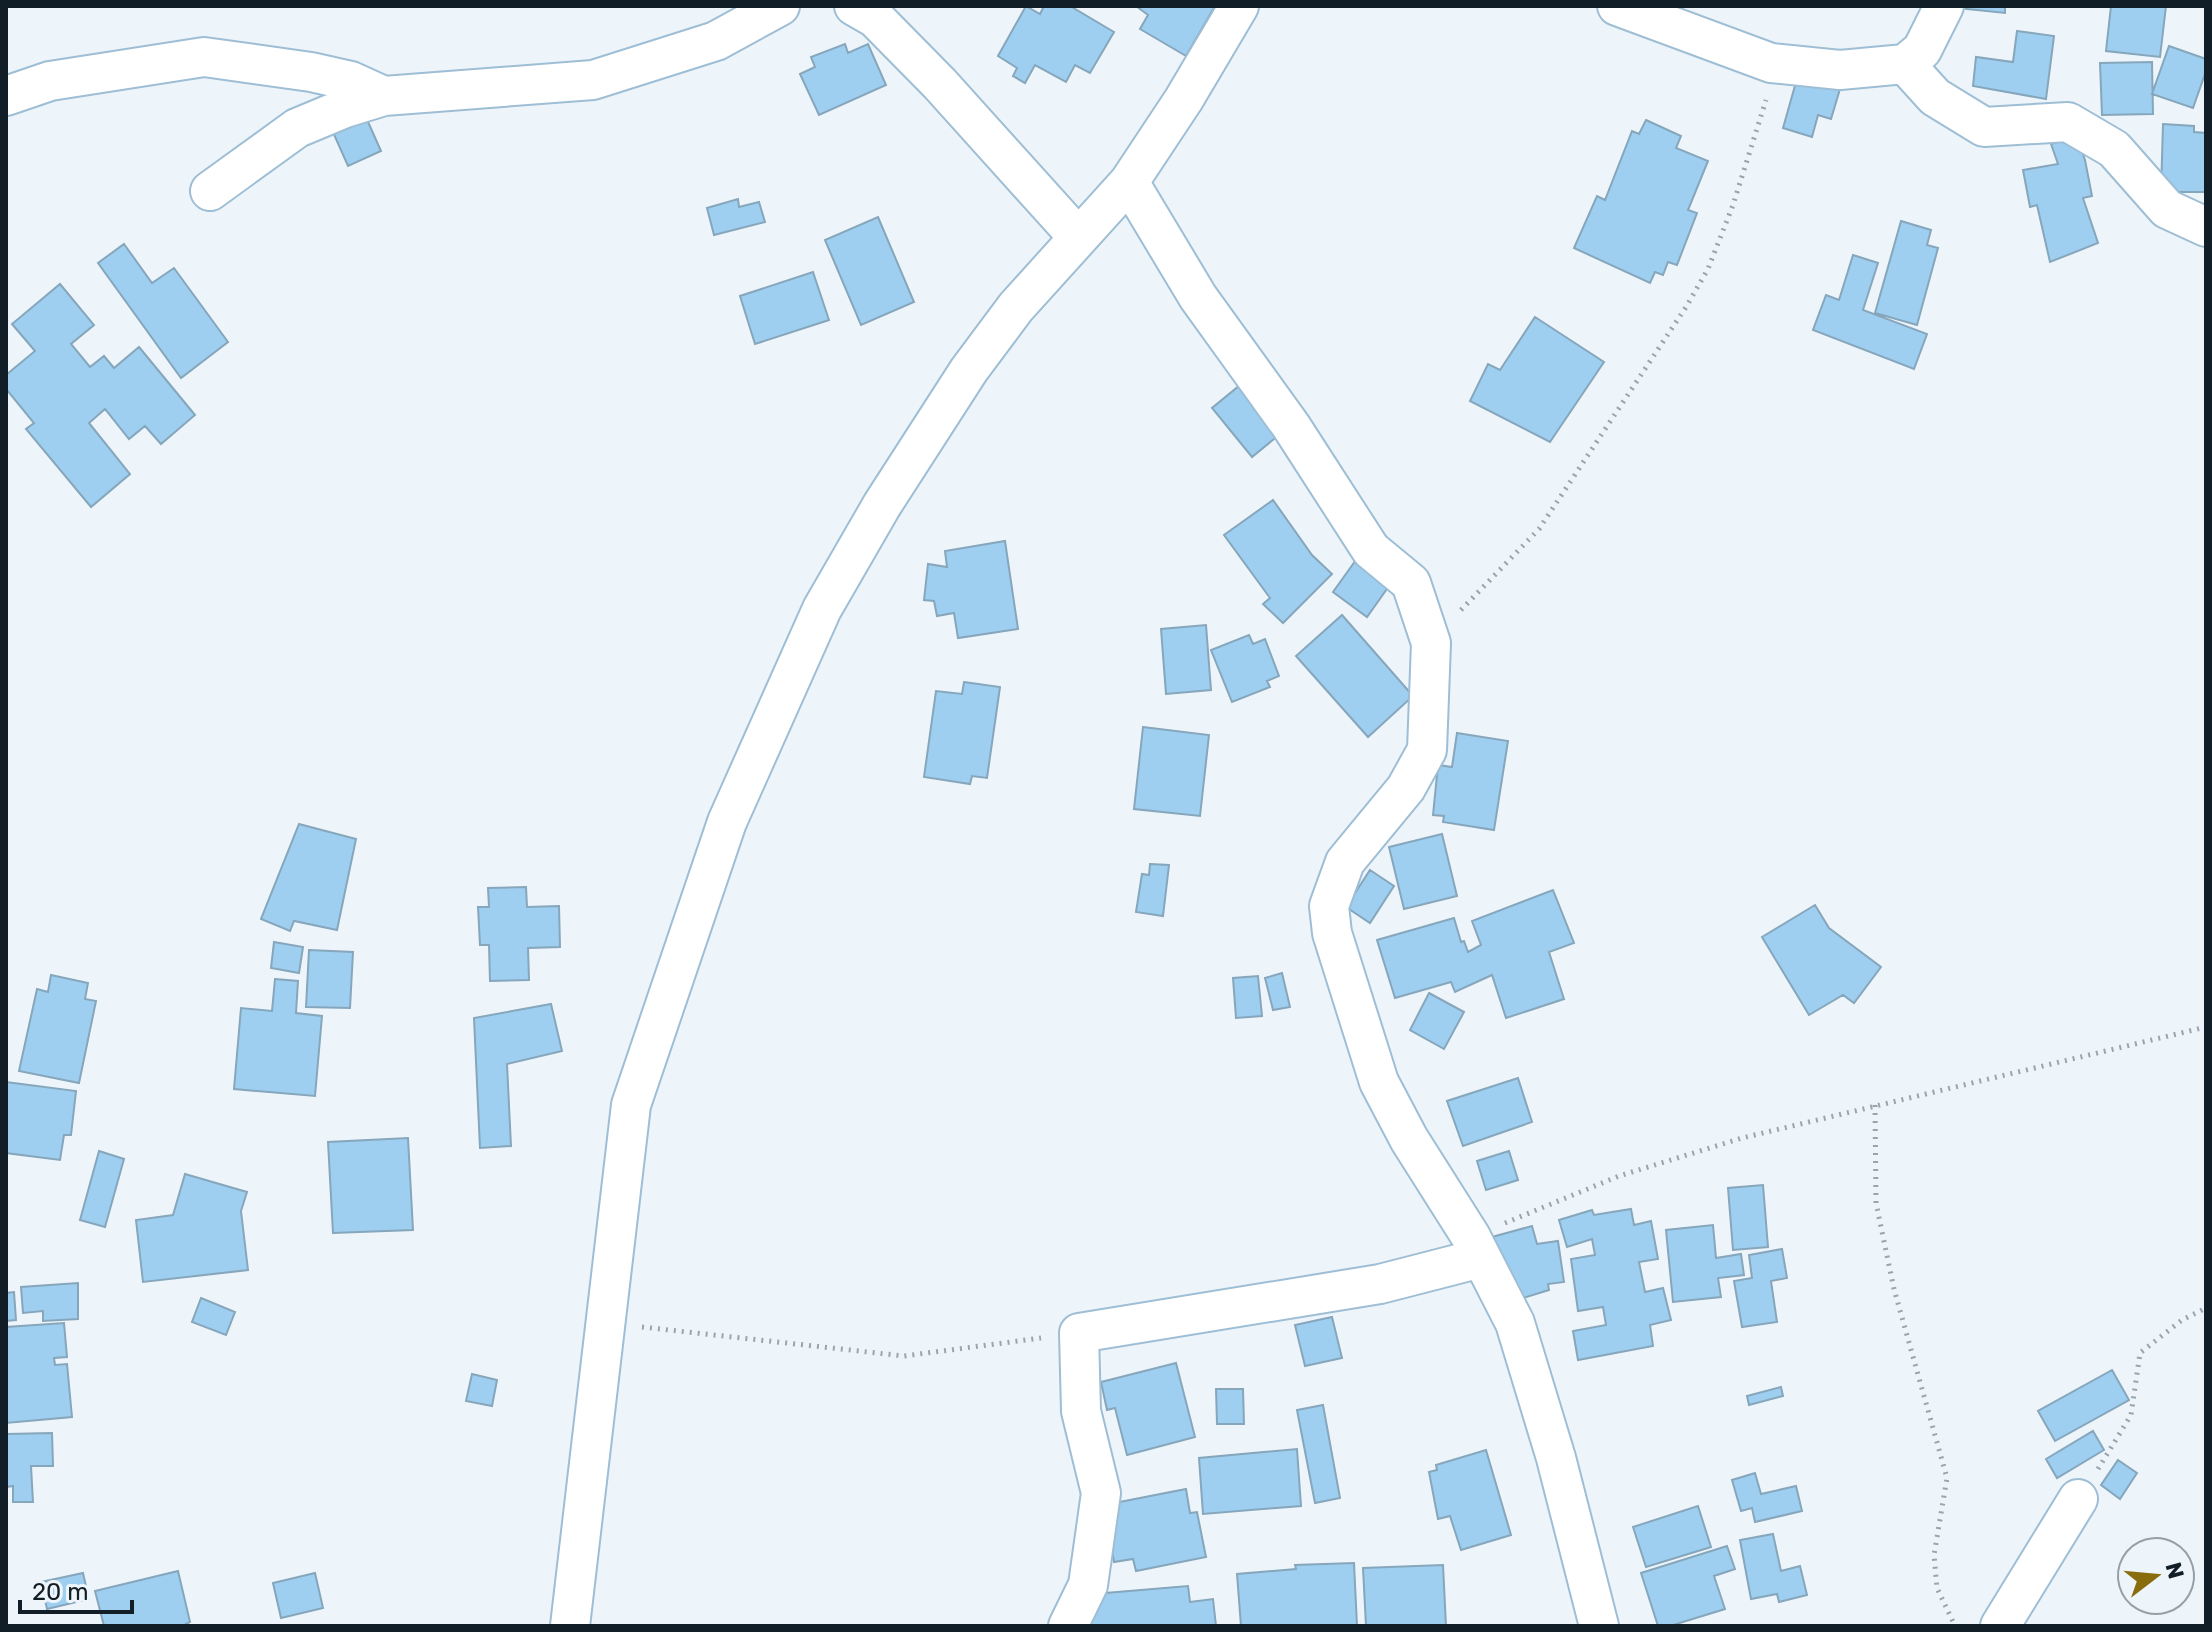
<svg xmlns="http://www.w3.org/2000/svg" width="2212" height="1632" viewBox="0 0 2212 1632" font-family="Rubik,sans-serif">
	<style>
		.building { fill: #9ecff0; stroke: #86a6bc; stroke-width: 2 }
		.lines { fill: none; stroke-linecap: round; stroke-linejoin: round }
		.street-casing { stroke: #9ebed5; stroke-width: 42 }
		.path { stroke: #9ba4ab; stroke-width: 5; stroke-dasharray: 2 6; stroke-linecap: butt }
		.street { stroke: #fff; stroke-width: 38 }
	</style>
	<rect width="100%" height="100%" fill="#eef5fa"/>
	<!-- building -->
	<path class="building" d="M1026,6L1040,14L1044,6H1070L1114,32L1090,73L1075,65L1066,82L1035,65L1025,83L1013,76L1017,68L998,56Z
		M1136,6H1215L1186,56L1140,29L1148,15Z
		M1967,6H2005V13L1966,9Z
		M2111,6H2166L2160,57L2106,51Z
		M2017,31L2054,36L2046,99L1973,86L1976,57L2013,62Z
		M845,44L848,53L868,44L886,85L819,115L800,74L815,67L811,57Z
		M2169,46L2206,59V71L2193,108L2152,94Z
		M2152,62L2153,114L2102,115L2100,63Z
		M1798,75L1840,89L1831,119L1818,115L1812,137L1783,128Z
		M365,115L381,151L348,166L332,130Z
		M1646,120L1681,136L1676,148L1708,161L1688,210L1697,213L1677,265L1668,262L1663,275L1655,272L1650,283L1574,248L1597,196L1605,200L1632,131L1639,134Z
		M2163,124L2194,126V132L2206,133V192H2161Z
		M2076,136L2085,160L2092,196L2083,198L2098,243L2050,262L2037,205L2030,207L2023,170L2058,164L2051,144Z
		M738,199L739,207L759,202L765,222L714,235L707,208Z
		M878,217L914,302L861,325L825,240Z
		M1901,221L1931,230L1927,245L1938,248L1917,325L1875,313Z
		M124,244L152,283L174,268L228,342L181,378L98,263Z
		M1853,255L1878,263L1863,310L1927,334L1914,369L1813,330L1826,295L1839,300Z
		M813,272L829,320L755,344L740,296Z
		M60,284L94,325L71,344L90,367L104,356L114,368L139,347L195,415L161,444L145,426L129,439L105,409L89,423L130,474L91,507L26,429L34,423L6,389V375L35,351L12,324Z
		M1535,317L1604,362L1550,442L1470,401L1488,364L1500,370Z
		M1245,381L1285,430L1252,457L1212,408Z
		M1273,500L1312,555L1332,574L1283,623L1263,604L1270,598L1224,535Z
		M1005,541L1018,629L958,638L954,613L937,616L934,601L924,600L928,564L947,567L945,551Z
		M1361,553L1394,579L1367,617L1333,592Z
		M1342,615L1413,696L1368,737L1296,656Z
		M1206,625L1211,690L1166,694L1161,629Z
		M1249,635L1253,644L1265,639L1279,676L1267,681L1270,687L1232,702L1211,650Z
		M964,682L1000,687L987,778L972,776L970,784L924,777L936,691L962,694Z
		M1143,727L1209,735L1200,816L1134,809Z
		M1457,733L1508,741L1494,830L1443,822L1444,816L1433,815L1438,765L1452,767Z
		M299,824L356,839L337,930L294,921L290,931L261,919Z
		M1442,834L1457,896L1404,909L1389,847Z
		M1150,864L1169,865L1163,916L1136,912L1142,874L1149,875Z
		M1370,870L1394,886L1370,923L1346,907Z
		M526,887L527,907L559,906L560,947L528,948L529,980L490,981L489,945H480L478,907H489L488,888Z
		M1553,890L1574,943L1549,952L1564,999L1506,1018L1492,975L1455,992L1451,982L1395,998L1377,940L1454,918L1461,942L1464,941L1468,952L1481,945L1472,921Z
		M1815,905L1829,928L1881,967L1854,1003L1843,995L1809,1015L1762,937Z
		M274,942L303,947L299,973L271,968Z
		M309,950L353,952L350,1008L306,1007Z
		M1282,973L1290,1007L1273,1010L1265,978Z
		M51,975L88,983L85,999L96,1001L79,1083L19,1071L37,989L48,992Z
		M1258,976L1262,1016L1236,1018L1233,978Z
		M275,979L298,981L296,1013L322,1016L315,1096L234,1089L241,1008L272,1011Z
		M1429,993L1464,1012L1444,1049L1410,1030Z
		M551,1004L562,1051L507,1064L511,1146L480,1148L474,1018Z
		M1518,1078L1532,1122L1463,1146L1447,1101Z
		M6,1082L76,1091L71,1135H64L60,1160L6,1153Z
		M408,1138L413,1230L333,1233L328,1142Z
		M99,1151L124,1159L105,1227L80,1220Z
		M1509,1151L1518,1180L1486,1190L1477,1161Z
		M185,1174L247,1192L241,1211L248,1270L143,1282L136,1220L173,1215Z
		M1763,1185L1768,1247L1733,1250L1728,1188Z
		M1631,1209L1634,1225L1651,1221L1658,1259L1639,1262L1645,1292L1663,1288L1671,1320L1650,1325L1653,1346L1578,1360L1573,1331L1606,1325L1603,1307L1578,1311L1571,1259L1595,1255L1592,1239L1567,1247L1559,1220L1592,1210L1594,1215Z
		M1713,1225L1716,1258L1741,1254L1744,1275L1718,1278L1721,1297L1673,1302L1666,1230Z
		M1532,1226L1537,1244L1558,1241L1564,1282L1548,1284L1549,1290L1510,1302L1492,1237Z
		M1782,1249L1787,1278L1771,1281L1777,1322L1742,1327L1734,1281L1752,1278L1749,1255Z
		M78,1283V1319L43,1321V1311L23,1313L21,1287Z
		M14,1292L16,1320L6,1321V1293Z
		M201,1298L235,1312L226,1335L192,1322Z
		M1332,1317L1342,1358L1305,1366L1295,1325Z
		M64,1323L67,1357L54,1358L55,1365L67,1364L72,1417L6,1423V1327Z
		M1176,1363L1195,1437L1127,1455L1115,1408L1107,1410L1101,1382Z
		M2112,1370L2129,1400L2055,1441L2038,1411Z
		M472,1374L497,1380L492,1406L466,1401Z
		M1781,1387L1783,1396L1749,1405L1747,1396Z
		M1216,1389H1243L1244,1424H1217Z
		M1323,1405L1340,1498L1315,1503L1297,1410Z
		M2093,1431L2104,1450L2057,1478L2046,1459Z
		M52,1433L53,1466H31L33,1502H13V1486L6,1487V1434Z
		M1297,1449L1301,1506L1203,1514L1199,1458Z
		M1486,1450L1511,1535L1461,1550L1450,1516L1438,1519L1429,1472L1437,1470L1436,1465Z
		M2118,1460L2137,1473L2120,1499L2101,1485Z
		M1755,1473L1761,1494L1796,1486L1802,1511L1755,1522L1752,1508L1741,1511L1732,1480Z
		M1186,1489L1190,1513L1197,1512L1206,1557L1136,1571L1133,1559L1114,1562L1104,1505Z
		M1698,1506L1711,1547L1646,1567L1633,1527Z
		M1773,1534L1781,1571L1800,1566L1807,1595L1779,1602L1777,1594L1751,1599L1740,1540Z
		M1727,1546L1735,1569L1714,1576L1725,1609L1670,1626H1658L1641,1573Z
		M1354,1563L1357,1626H1241L1237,1574L1296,1569L1295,1565Z
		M1443,1565L1446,1626H1366L1363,1568Z
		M178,1571L190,1622L182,1626H104L95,1591Z
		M83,1573L89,1599L47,1609L41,1582Z
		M315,1573L323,1608L281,1618L273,1583Z
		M1188,1586L1190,1602L1213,1599L1216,1626H1083L1082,1614L1096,1613L1094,1594Z"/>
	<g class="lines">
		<!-- street casing -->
		<g class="street-casing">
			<path id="street" d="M854,6L875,18L940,84L1077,236
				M1617,6L1771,63L1840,70L1905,64L1922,50L1944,6
				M1905,64L1935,97L1984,127L2068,122L2114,149L2167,209L2206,227
				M6,96L50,81L204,57L311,72L351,81L384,96
				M1129,182L1198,297L1291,426L1371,550L1411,583L1431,643L1427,750L1406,788L1345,862L1329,906L1332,933L1379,1082L1409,1139L1471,1237L1515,1323L1556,1458L1599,1626
				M210,191L297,128L345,108L384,96L593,80L716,41L780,6
				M570,1626L631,1105L727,822L822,609L882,505L969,370L1016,307L1129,182L1184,99L1239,6
				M1068,1626L1088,1585L1101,1493L1081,1411L1079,1333L1380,1284L1481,1258
				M2000,1626L2078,1499"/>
		</g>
		<!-- path -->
		<path class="path" d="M1461,610L1539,529L1686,307L1708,269L1733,205L1766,100
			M1875,1105L1876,1203L1894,1289L1947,1478L1934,1555L1937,1588L1955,1626
			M1505,1223L1619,1176L1742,1138L2206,1027
			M642,1327L904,1356L1041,1338
			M2098,1469L2131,1415L2140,1353L2182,1320L2206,1308"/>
		<!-- street -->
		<use href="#street" class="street"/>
	</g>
	<!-- border -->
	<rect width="2212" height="1632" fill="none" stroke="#121e27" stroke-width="16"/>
	<!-- north arrow -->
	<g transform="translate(2156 1576) rotate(74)"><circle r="38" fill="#eef5fa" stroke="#969fa6" stroke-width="2"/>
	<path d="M0-6L14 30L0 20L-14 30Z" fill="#896c0c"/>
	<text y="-12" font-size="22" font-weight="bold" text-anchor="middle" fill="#121e27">N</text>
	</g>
	<!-- scale -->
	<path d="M20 1600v12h112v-12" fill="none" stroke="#121e27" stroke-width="4"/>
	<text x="32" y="1600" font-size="24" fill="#121e27" stroke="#eef5fa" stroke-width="6" paint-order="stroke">20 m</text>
</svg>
